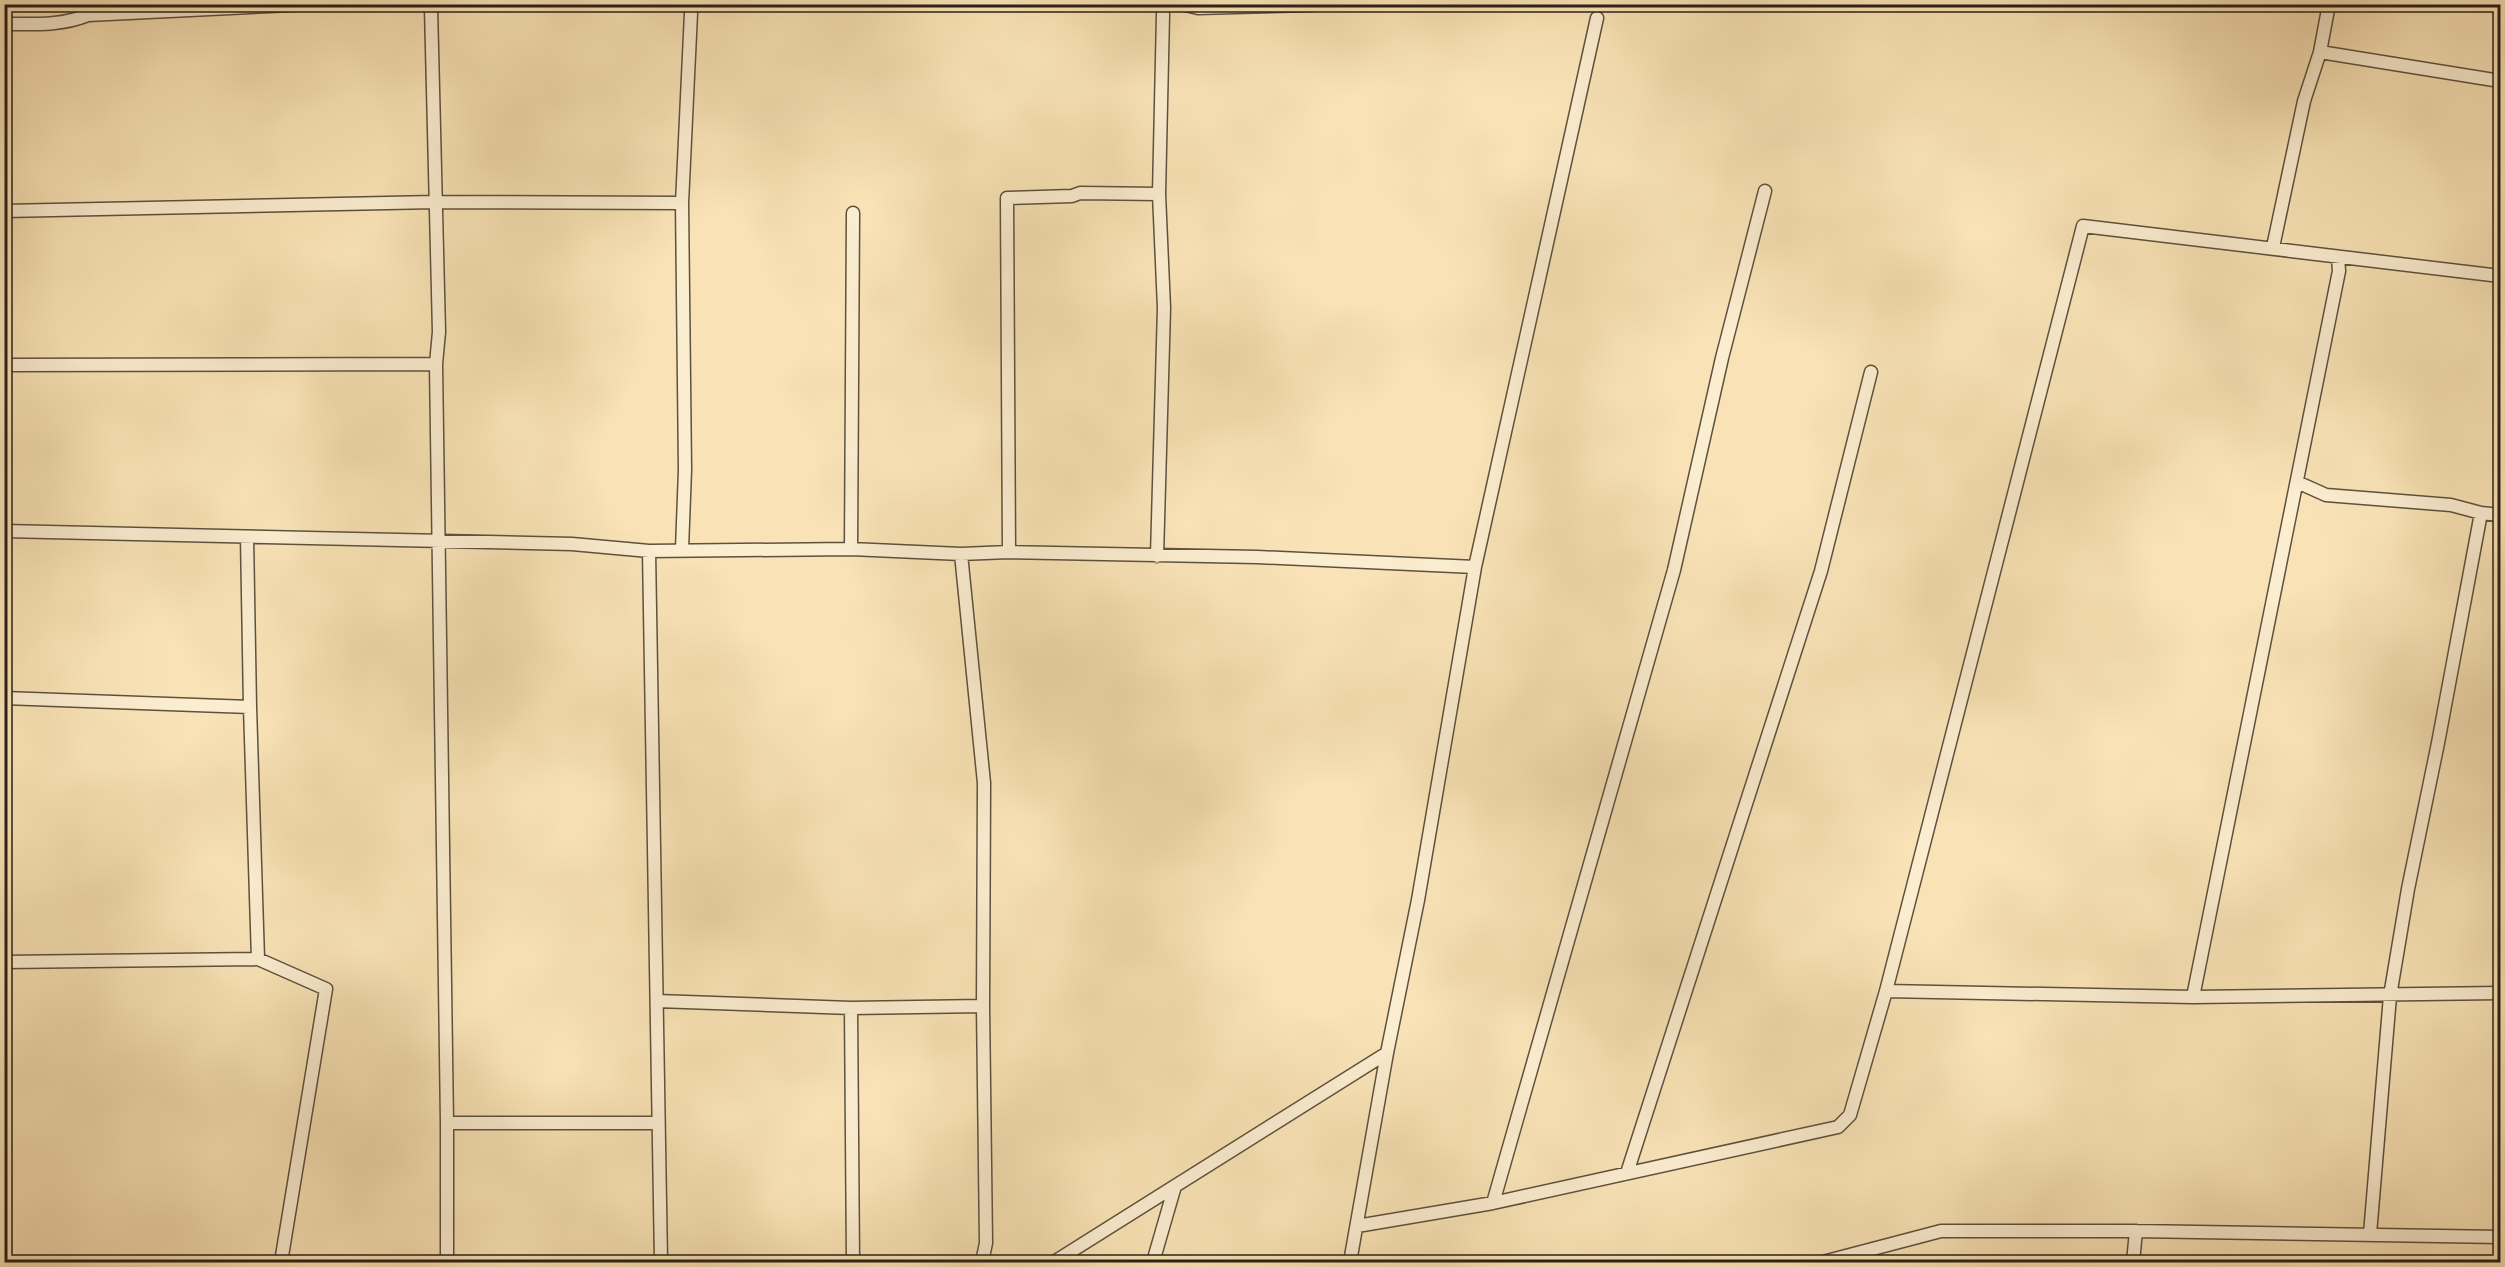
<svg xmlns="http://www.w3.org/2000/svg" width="2505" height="1267" viewBox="0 0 2505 1267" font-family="Cardo,serif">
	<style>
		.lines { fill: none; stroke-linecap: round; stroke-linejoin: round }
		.street-casing { stroke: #5e513e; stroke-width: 15 }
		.street { stroke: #fbedd0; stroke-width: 12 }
	</style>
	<rect width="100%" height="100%" fill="#f9e3b6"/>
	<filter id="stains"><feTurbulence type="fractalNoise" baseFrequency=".00333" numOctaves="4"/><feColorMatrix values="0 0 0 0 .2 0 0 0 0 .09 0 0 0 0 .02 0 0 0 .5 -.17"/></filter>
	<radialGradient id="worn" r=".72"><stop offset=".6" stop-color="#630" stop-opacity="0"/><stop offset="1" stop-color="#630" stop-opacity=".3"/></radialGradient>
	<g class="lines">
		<!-- street casing -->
		<g class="street-casing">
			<path id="street" d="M429,4L431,8L439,332L436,364L447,1123H658
				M1181,4L1198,8L1312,5
				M4,24C33,24 61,26 88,15L311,4
				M2320,52L2500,81
				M4,211L435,202L682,203
				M2273,247L2304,101L2320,52L2329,4
				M4,365L436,364
				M2297,482L2326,495L2451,505L2481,513L2500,515
				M4,531L572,544L649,551L851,549L961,554L1009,552L1257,557L1475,567
				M247,537L250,707L258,959
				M682,549L685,470L682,203L691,13
				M851,549L853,213
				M649,551L661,1262
				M1009,552L1007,198L1072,196L1080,193L1159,194
				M961,554L984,783L983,1006L986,1243L982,1262
				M1157,556L1164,308L1159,194L1163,14
				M4,698L250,707
				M4,962L258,959L326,989L281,1262
				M1886,991L2193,997L2500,993
				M2193,997L2339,271L2338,257
				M657,1001L851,1008L983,1006
				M851,1008L853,1262
				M1627,1173L1821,571L1871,372
				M1493,1203L1674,570L1722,358L1765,191
				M1357,1226L1493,1203L1838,1127L1850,1115L1886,991L2083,226L2500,276
				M2370,1234L2390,996L2408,889L2438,743L2481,513
				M447,1262V1123
				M1054,1262L1387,1053
				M1153,1262L1175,1186
				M1350,1262L1387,1053L1418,900L1475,567L1597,18
				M1823,1262L1941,1231H2136L2500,1237
				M2133,1262L2136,1231"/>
		</g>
		<!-- street -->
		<use href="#street" class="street"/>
	</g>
	<!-- margin -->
	<rect width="2505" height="1267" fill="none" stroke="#f9e3b6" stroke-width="24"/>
	<rect x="6" y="6" width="2493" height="1255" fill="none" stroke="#2a2016" stroke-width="3"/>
	<rect x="12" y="12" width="2481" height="1243" fill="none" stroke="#2a2016" stroke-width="1.5"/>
	<rect width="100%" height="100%" filter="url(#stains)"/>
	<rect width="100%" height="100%" fill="url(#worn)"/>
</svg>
